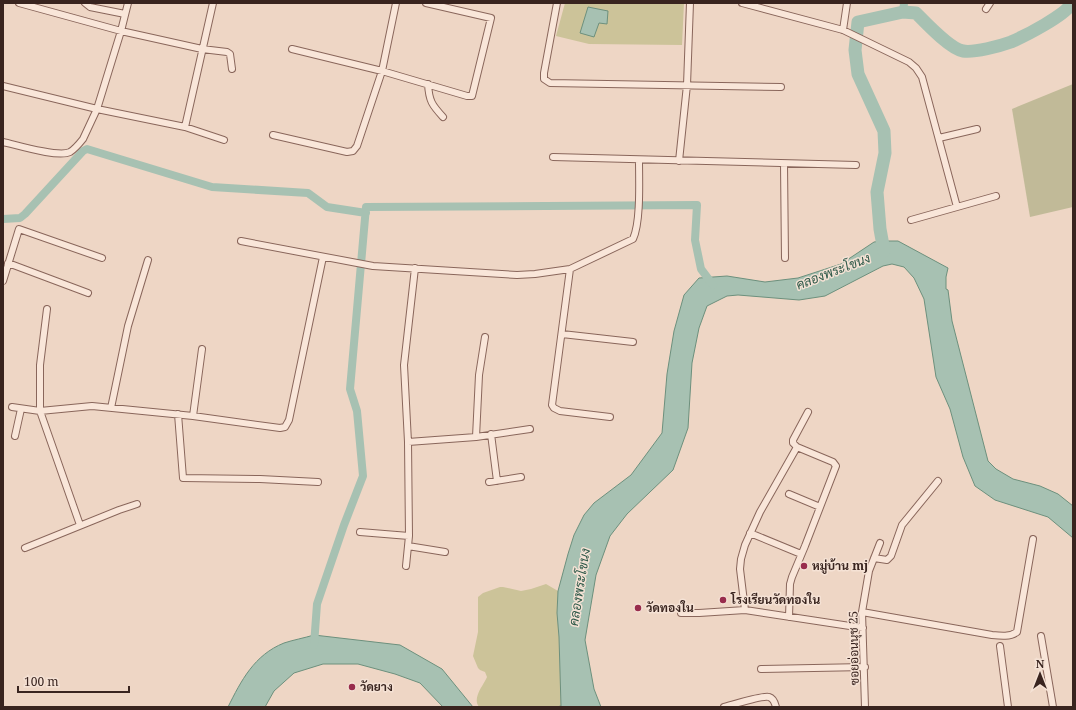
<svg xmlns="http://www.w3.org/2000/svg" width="1076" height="710" viewBox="0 0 1076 710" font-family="'Noto Serif',Sarabun,serif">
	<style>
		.green { fill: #ccc399 }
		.cemetery { fill: #c1ba98 }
		.water { fill: #a7c1b2; stroke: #6d907d }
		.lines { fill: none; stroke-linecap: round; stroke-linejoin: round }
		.canal { stroke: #a7c1b2; stroke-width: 8 }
		.river { stroke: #a7c1b2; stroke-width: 13 }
		.minor-casing { stroke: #89665b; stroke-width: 8 }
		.minor { stroke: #f9e6d9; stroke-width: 6 }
		.poi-dot { fill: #982c4c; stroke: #f5e2d5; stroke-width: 1.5 }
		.labels { text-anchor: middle; stroke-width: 3; stroke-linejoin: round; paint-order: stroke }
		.poi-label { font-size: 12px; font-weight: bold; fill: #39241f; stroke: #f5e2d5; text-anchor: start }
		.street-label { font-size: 12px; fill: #39241f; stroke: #f5e2d5 }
		.water-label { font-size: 13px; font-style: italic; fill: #2e5949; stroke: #f5e2d5 }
	</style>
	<rect width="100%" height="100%" fill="#eed6c5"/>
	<!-- green -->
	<path class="green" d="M565,3H684L682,45L589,44L556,36Z
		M546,584L558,591L557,613L559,637L561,706L556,707H479C472,698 483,686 487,677L485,672L480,670L478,668L473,656L478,632V597L483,593L500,587H503L521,591L531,589Z"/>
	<!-- cemetery -->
	<path class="cemetery" d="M1073,84V207L1030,217L1012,109Z"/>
	<!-- water -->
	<path class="water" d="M588,7L608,11L607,24L599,23L594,37L580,33Z
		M882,241H898L948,268L946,277V289L948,290L952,321L988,461L996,469L1013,479L1040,486L1058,494L1073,506V538L1048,517L995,500L975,486L963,457L950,409L936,377L924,299L914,278L904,267L892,264L883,266L825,296L799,300L738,295L727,296L707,306L699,328L692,363L688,428L673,470L627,514L610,536L596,575L585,640L594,689L601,707H556L561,706L559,637L557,613L558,591L568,554L574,535L584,515L594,503L631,475L662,433L667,374L674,331L684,295L699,278L727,276L765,282L798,278L841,264L874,242Z
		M314,635L400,645L442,669L473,707H443L420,683L395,674L358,664H323L294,673L274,691L265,707H228C241,681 254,655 284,643C293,640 304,638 314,635Z"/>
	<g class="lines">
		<!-- canal -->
		<path class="canal" d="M903,12L904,3
			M3,219L20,218L25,214L83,151L87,149L212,187L308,193L327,207L366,213
			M314,645L317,604L344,525L363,476L357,411L350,389L366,207L697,205L695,240L701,269L713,285"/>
		<!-- river -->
		<path class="river" d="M884,251L880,229L877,192L885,153L884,131L858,74L855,50L858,22L903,12L916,13C925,22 950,49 963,51C974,53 1000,46 1011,42C1025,36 1066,15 1072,3"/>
		<!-- minor casing -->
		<g class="minor-casing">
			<path id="minor" d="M19,3L121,31L202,49L227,52L230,54L232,69
				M85,3L90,7L125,14
				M557,3L544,73V79L550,83L781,87
				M742,3L843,30L909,62L916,68L922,77L957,207
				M986,9L990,3
				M843,30L847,3
				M292,49L382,71L467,96H472L491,18L426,3
				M428,84C429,101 432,105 443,117
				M3,86L97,109L121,31L128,3
				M185,127L213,3
				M273,135L347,152L353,151L357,146L382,71L396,3
				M939,138L977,129
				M3,142C17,145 58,158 70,152C75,149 79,144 83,139L97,109L185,127L224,140
				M553,157L856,165
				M679,161L687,85L690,3
				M784,164L785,258
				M911,220L996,196
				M241,241L373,266L517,275L535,274L570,269L633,239C641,222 639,179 639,160
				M8,263L88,293
				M570,269L552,405L554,408L560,411L610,417
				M3,281L19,229L102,258
				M47,309L40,365V411L80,525
				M562,334L633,342
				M12,407L40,411L92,406L193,416L280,428L285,427L289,420L323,257
				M111,408L128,326L148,260
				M178,414L183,478L260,479L318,482
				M193,416L202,349
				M491,434L497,481
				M15,436L21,409
				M476,437L479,375L485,337
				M408,442L476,437L530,429
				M797,447L760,512L745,545L741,559L740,569L745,610L863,628
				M489,482L521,477
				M789,494L820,507
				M360,532L409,536
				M750,533L801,554
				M408,546L445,552
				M25,548L119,510L137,504
				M874,558L887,560L891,556L902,525L938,481
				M406,566L409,536L408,442L404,365L415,268
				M862,612L992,635C1001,636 1010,637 1017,632L1033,539
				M681,613H699L745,610
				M789,617L790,584L792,577L805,546L836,466L833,462L797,447L793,443V440L808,412
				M1041,636L1053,707
				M1000,646L1008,707
				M761,669L865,667
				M724,707C732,705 762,695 769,697C773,698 775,703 776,707
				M865,707L862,612L869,571L880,543"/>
		</g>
		<!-- minor -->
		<use href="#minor" class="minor"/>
	</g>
	<!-- markers -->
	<g class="poi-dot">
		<circle cx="804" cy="566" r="4"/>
		<circle cx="723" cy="600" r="4"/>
		<circle cx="638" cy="608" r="4"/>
		<circle cx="352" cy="687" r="4"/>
	</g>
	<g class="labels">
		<!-- poi labels -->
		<g class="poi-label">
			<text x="812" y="570">หมู่บ้าน mj</text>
			<text x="731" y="604">โรงเรียนวัดทองใน</text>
			<text x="646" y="612">วัดทองใน</text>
			<text x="360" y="691">วัดยาง</text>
		</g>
		<!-- street labels -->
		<g class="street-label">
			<text transform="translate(854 648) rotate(-91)" y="4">ซอยอ่อนนุช 25</text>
		</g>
		<!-- water labels -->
		<g class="water-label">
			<text transform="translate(833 271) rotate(-21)" y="5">คลองพระโขนง</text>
			<text transform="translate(579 587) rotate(-81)" y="5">คลองพระโขนง</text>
		</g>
	</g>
	<!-- border -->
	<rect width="1076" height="710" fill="none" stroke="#39241f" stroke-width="8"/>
	<!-- north arrow -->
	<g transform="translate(1040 674)" stroke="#f5e2d5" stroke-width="3" paint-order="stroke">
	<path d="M0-3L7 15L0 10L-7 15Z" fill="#39241f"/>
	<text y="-6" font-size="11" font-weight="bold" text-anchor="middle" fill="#39241f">N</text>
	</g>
	<!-- scale -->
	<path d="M18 686v6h111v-6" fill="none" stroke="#39241f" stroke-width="2"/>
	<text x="24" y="686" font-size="12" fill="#39241f" stroke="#f5e2d5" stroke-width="3" paint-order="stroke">100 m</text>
</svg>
